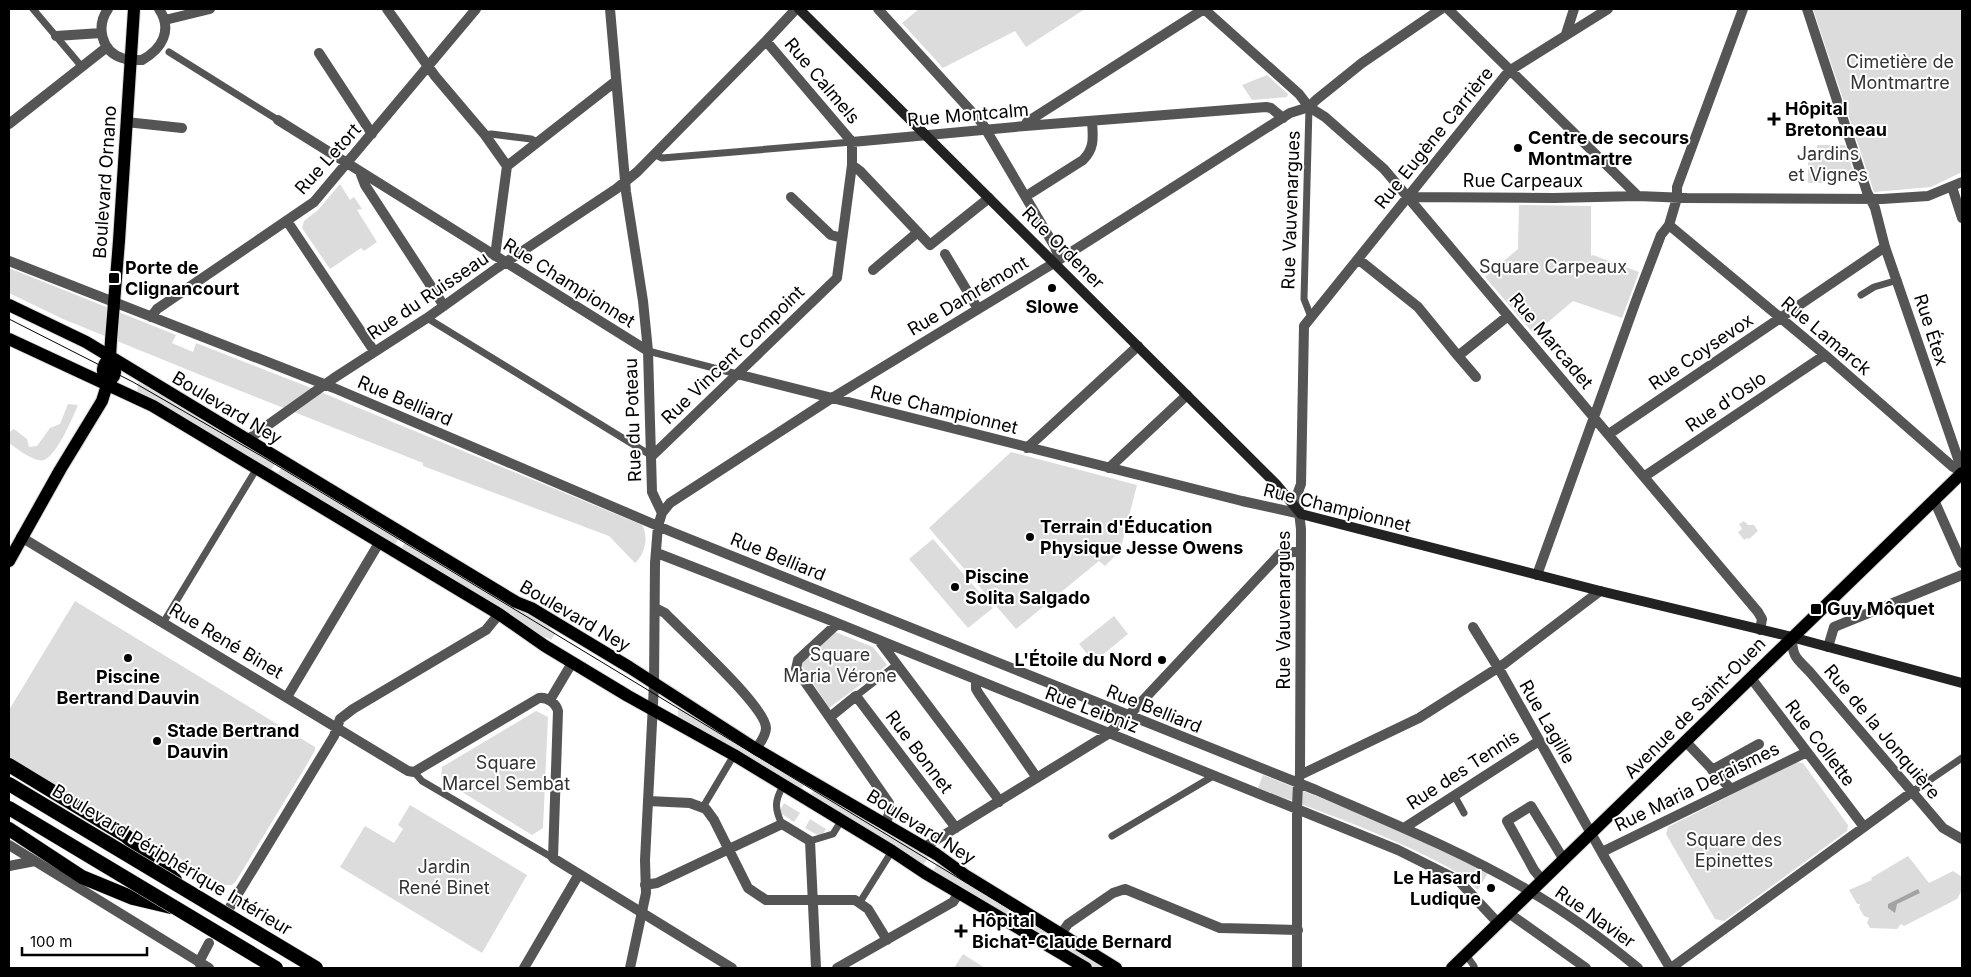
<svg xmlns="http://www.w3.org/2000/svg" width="1971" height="977" viewBox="0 0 1971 977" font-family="Inter,sans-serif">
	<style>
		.green { fill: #dcdcdc }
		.water { fill: #a3a3a3 }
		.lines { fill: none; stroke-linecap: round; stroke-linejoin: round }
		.primary-casing { stroke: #dbdbdb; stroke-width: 14 }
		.trunk-casing { stroke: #dbdbdb; stroke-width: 15 }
		.pedestrian { stroke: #555; stroke-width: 7 }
		.minor { stroke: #555; stroke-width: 10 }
		.tertiary { stroke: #555; stroke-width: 10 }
		.secondary { stroke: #222; stroke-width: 10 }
		.primary { stroke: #000; stroke-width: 12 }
		.trunk { stroke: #000; stroke-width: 14 }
		.tram { stroke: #000; stroke-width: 1 }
		.trunk-bridge-casing { stroke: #dbdbdb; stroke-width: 15; stroke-linecap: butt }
		.trunk-bridge { stroke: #000; stroke-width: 14 }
		.poi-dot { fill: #000; stroke: #fff; stroke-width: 2 }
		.labels { text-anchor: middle; stroke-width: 4; stroke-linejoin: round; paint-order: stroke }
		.park-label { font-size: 18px; fill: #333; stroke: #fff }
		.street-label { font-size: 18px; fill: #000; stroke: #fff }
		.poi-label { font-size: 18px; font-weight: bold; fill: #000; stroke: #fff; text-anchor: start }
	</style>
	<rect width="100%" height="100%" fill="#fff"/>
	<!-- green -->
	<path class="green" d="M919,9H1085L1026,47L1015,31L943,68L902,23Z
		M1813,9H1962V172L1931,187L1874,192Z
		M1267,75L1288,94L1287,97L1252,100L1242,85Z
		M1817,145H1845L1853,171L1849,172V179H1840V183H1808V151H1817Z
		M340,184L350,200L354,197L362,209L357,210L377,242L364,251L361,248L330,269L302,228L304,221L318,210Z
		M1519,205L1591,206V256L1593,255L1639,272L1622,318L1573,301L1534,334L1485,277L1518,249Z
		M9,268L176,335L172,343L193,352L196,343L301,384L642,525C649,537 645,554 635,563L609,536L423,466V463L208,378L63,319L9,293Z
		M138,382L143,385L145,383L275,464L271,470L137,394Z
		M68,404L78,405C72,419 57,455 44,460C35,463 16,448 9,443V432L14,429L27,439L29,447L37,446L50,428L60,424Z
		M1011,452L1137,485L1120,551L1105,566L1099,561L1016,629L929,528Z
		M282,467L399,538L395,544L277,474Z
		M1744,521L1748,525H1754L1758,531L1749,539L1747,538L1744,540L1738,532L1742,529L1739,524Z
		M933,539L993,608L968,628L909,559Z
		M405,542L516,608L552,626L550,629L556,633L551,640L546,637L544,640L401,549Z
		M75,601L315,747V750L306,766L236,881L232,885H224L9,757V710Z
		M1114,616L1128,634L1094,662L1079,644Z
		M835,632L873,647L887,665L829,708L802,666L803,662Z
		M678,707L806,782L799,792L678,716Z
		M536,711L548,717L543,828L532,835L441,779L442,767Z
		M1796,762L1803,763L1848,825L1847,831L1724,921L1715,919L1666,834L1668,827Z
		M1263,775L1404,831L1488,873L1478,890C1470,885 1466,877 1458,873C1398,838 1323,813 1258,788Z
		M815,788L911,847L929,856L922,867L809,798Z
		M784,803L800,813L794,822L779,812Z
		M410,805L527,875L482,953L340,867L365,826L394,843L403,829L398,825Z
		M810,819L826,829L821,837L805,828Z
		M1908,856L1929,883L1953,871L1962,877V890L1957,899L1904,926L1901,924L1897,929L1870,928L1867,923L1869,918L1864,916L1859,908L1860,904H1857L1849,890L1872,880L1871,878Z
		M938,862L1111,968H1093L932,873Z
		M963,954L985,968H954Z"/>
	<!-- water -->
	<path class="water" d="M1918,889L1920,893L1897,904L1895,913L1888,908V904Z"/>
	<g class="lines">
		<!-- primary casing -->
		<g class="primary-casing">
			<path id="primary" d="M9,305L86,342L516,602L531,608L629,667L756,749L936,854L965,875L1116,968
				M9,339L153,406L499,614L545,646L628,696L734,755L892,851L925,873L1086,968
				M107,385C102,372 100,367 110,357
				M9,561L60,470L102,401L107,385L114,376L115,372L110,357L111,340L119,241L134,9
				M1452,968L1962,473"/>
		</g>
		<!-- trunk casing -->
		<g class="trunk-casing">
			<path id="trunk" d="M9,765L126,836L175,880
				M9,829L82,877L133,898L171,907"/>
		</g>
		<!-- pedestrian -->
		<path class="pedestrian" d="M33,9L82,67
			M169,52L278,120
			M1309,107L1304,299L1311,317
			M485,135L491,134L531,139L537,142
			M654,154L662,158L852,142
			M1861,295L1874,287L1898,280
			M427,318L652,456
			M648,351L737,374
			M163,623L257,468
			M856,696L896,665
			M414,772L422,781L553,858
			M1912,792L1962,758
			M1454,795L1464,813
			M703,807L734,755
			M782,824C774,808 775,800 783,786
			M1112,836L1215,775
			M810,841L833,834L841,821
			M860,902L892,851
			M1466,955L1474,966"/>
		<!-- minor -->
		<path class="minor" d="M108,9C96,26 101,51 122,58C129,61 135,60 142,60C162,49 173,30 159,9
			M387,9L435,76L485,135L507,166L495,256
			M610,9L626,192L643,301L648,351L652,492L662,513L658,526L655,563L654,684
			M1204,9L1299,94L1309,107L1325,117L1384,169L1758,612L1762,619L1760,630
			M1448,9L1638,196
			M1807,9L1867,192L1875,208L1885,247L1962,470
			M165,20L210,9
			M1566,34L1574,9
			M56,36L101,33
			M319,53L372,134
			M278,120L648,351
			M126,122L182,128
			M9,124L107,47
			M1025,126L1027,122L1038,115L1204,9
			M852,142L1025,126L1266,107L1271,108L1283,118
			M852,165L860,171L930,245L989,198
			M507,166L616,81
			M360,172L365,185L444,306
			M1952,187L1962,218
			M1031,193L1083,160C1095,148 1093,137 1092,121
			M791,197L831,235L842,238
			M1408,197L1554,198L1638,196L1687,198L1882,199L1928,196L1962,182
			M287,221L374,351
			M1669,225L1825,355L1953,467L1962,472
			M945,254L978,309
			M1358,259L1418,307L1458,356L1508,316
			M9,261L334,388L672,532L1316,790C1387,821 1459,850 1526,889C1566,912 1603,939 1638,968
			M873,270L918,232
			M151,317L157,309L314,202L476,9
			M1458,356L1476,377
			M737,374L1242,501L1301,514
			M1609,434L1885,247
			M247,440L334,378L427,318L497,268L616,189L637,172L766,41L796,9
			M1027,448L1138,346
			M652,456L837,278L852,165V142L766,41
			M1109,468L1187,395
			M1645,476L1825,355
			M1934,500L1962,563
			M662,513L670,503L832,398L1044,269L1054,263L1058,255L1055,247L982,123L878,9
			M21,537L408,771L414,772L539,698C547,697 556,703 558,711L553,858L732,968
			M657,553L827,619L1398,850L1458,880L1498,923
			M1537,575L1637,298L1661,235L1669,225L1677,198V187L1743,9
			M655,608L665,613C683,632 766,707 766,728C766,736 760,743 756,749
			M837,624L798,660L796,669L889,803V814L885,825
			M1473,627L1502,674L1606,860L1670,968
			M1792,637C1792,656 1796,658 1809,671L1943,828L1962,839
			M880,642L996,796L999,802
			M1828,647L1834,627L1962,575
			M1751,678L1864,827
			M976,681V689L979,694L1037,778
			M287,697L379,543
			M550,700L572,663
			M830,717L856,696L956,828
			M1686,742L1731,789
			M1712,770L1759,744
			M1300,775L1419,718L1504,664L1600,591
			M648,801L690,803L706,809L714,820L748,888L766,900H855L868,909L887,940
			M1404,828L1539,741
			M9,845L209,968
			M923,848L1108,734L1133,711L1280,554L1301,551
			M1602,852L1807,752
			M9,866L35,861
			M1543,881L1534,870L1507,821L1531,806L1564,860
			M645,885L657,883L782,824L810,841L816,968
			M230,907L334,736L340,719L353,709L486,630L499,614
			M1510,914L1586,968
			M1061,934L1068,924L1113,893L1125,889L1220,928L1298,930
			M201,967L199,962L209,943
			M524,968L579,874
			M837,968L953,902L959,893
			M1297,968V808L1298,783L1300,775L1301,529L1297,495L1301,484L1304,326L1509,71L1608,9
			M1671,968L1912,792"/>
		<!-- tertiary -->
		<path class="tertiary" d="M1054,263L1290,113L1309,107L1316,100L1362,63L1441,9
			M630,968L646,893L645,860L654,684"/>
		<!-- secondary -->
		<path class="secondary" d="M799,9L1276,484L1301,514L1600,591L1784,635L1962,683"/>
		<!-- primary -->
		<use href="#primary" class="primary"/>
		<!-- trunk -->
		<use href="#trunk" class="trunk"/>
		<!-- tram -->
		<path class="tram" d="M9,319L133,382L263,457L1107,968"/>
		<!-- trunk-bridge casing -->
		<g class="trunk-bridge-casing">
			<path id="trunk-bridge" d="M9,784L316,968
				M9,808L276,968"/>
		</g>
		<!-- trunk-bridge -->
		<use href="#trunk-bridge" class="trunk-bridge"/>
	</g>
	<!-- markers -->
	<g class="poi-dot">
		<path d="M1771.5 111.5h5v5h5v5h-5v5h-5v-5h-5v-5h5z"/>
		<circle cx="1518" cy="148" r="5"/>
		<rect x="108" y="272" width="12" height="12" rx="2.5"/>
		<circle cx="1052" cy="288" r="5"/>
		<circle cx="1030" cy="537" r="5"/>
		<circle cx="955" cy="587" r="5"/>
		<rect x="1810" y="603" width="12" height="12" rx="2.5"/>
		<circle cx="128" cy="658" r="5"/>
		<circle cx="1162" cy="660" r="5"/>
		<circle cx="157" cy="741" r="5"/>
		<circle cx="1491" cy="888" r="5"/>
		<path d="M958.5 923.5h5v5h5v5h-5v5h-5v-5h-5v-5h5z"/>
	</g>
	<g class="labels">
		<!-- park labels -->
		<g class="park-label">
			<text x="1900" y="68">Cimetière de<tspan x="1900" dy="21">Montmartre</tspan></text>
			<text x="1828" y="160">Jardins<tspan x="1828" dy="21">et Vignes</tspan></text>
			<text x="1553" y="273">Square Carpeaux</text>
			<text x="840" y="661">Square<tspan x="840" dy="21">Maria Vérone</tspan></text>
			<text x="506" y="769">Square<tspan x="506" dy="21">Marcel Sembat</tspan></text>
			<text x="1734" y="846">Square des<tspan x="1734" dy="21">Epinettes</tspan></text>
			<text x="444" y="873">Jardin<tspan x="444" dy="21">René Binet</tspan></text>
		</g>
		<!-- street labels -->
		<g class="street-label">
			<text transform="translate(822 81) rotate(50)" y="6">Rue Calmels</text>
			<text transform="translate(968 115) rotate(-5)" y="6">Rue Montcalm</text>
			<text transform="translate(1434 138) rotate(-51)" y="6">Rue Eugène Carrière</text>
			<text transform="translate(328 159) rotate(-48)" y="6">Rue Letort</text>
			<text x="1523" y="187">Rue Carpeaux</text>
			<text transform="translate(105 182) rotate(-86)" y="6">Boulevard Ornano</text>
			<text transform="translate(1291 210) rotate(-88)" y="6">Rue Vauvenargues</text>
			<text transform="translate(1063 248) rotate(45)" y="6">Rue Ordener</text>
			<text transform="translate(569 283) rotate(32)" y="6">Rue Championnet</text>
			<text transform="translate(428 296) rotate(-34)" y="6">Rue du Ruisseau</text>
			<text transform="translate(968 296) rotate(-31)" y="6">Rue Damrémont</text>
			<text transform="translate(1931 330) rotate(72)" y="6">Rue Étex</text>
			<text transform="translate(1826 336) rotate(40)" y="6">Rue Lamarck</text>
			<text transform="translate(1551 341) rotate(50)" y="6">Rue Marcadet</text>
			<text transform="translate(1701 352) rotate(-34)" y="6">Rue Coysevox</text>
			<text transform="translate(733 355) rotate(-44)" y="6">Rue Vincent Compoint</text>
			<text transform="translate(405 401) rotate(23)" y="6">Rue Belliard</text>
			<text transform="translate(1726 402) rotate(-34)" y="6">Rue d'Oslo</text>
			<text transform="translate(227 408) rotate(31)" y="6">Boulevard Ney</text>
			<text transform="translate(944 410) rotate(14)" y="6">Rue Championnet</text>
			<text transform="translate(633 420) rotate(-92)" y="6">Rue du Poteau</text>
			<text transform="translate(1337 508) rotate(14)" y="6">Rue Championnet</text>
			<text transform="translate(778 557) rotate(22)" y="6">Rue Belliard</text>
			<text transform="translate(1284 610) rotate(-90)" y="6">Rue Vauvenargues</text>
			<text transform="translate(575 616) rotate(30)" y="6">Boulevard Ney</text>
			<text transform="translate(226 641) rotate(31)" y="6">Rue René Binet</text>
			<text transform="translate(1695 708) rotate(-45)" y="6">Avenue de Saint-Ouen</text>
			<text transform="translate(1154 709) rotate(22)" y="6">Rue Belliard</text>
			<text transform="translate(1092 710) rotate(21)" y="6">Rue Leibniz</text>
			<text transform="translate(1547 722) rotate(60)" y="6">Rue Lagille</text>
			<text transform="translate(1882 732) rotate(50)" y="6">Rue de la Jonquière</text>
			<text transform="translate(1820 743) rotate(53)" y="6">Rue Collette</text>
			<text transform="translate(919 752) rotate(53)" y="6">Rue Bonnet</text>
			<text transform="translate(1463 770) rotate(-33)" y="6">Rue des Tennis</text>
			<text transform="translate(1697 787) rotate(-26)" y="6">Rue Maria Deraismes</text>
			<text transform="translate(921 827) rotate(32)" y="6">Boulevard Ney</text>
			<text transform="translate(172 860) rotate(31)" y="6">Boulevard Périphérique Intérieur</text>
			<text transform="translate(1595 917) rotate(35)" y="6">Rue Navier</text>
		</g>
		<!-- poi labels -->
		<g class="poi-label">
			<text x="1785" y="115">Hôpital<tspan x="1785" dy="21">Bretonneau</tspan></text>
			<text x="1528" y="144">Centre de secours<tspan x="1528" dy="21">Montmartre</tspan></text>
			<text x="125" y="274">Porte de<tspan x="125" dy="21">Clignancourt</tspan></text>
			<text x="1052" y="313" text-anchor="middle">Slowe</text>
			<text x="1040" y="533">Terrain d'Éducation<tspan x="1040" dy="21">Physique Jesse Owens</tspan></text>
			<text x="965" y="583">Piscine<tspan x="965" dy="21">Solita Salgado</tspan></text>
			<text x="1827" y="615">Guy Môquet</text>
			<text x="1152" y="666" text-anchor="end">L'Étoile du Nord</text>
			<text x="128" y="683" text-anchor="middle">Piscine<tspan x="128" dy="21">Bertrand Dauvin</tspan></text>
			<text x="167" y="737">Stade Bertrand<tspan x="167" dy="21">Dauvin</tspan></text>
			<text x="1481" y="884" text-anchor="end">Le Hasard<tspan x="1481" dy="21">Ludique</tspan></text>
			<text x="972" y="927">Hôpital<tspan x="972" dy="21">Bichat-Claude Bernard</tspan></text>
		</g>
	</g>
	<!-- border -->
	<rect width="1971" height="977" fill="none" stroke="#000000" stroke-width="20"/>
	<!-- scale -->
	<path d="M22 947v8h125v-8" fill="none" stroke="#000000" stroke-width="2.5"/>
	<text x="30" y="947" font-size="15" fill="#000000" stroke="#ffffff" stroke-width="4" paint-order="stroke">100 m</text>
</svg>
